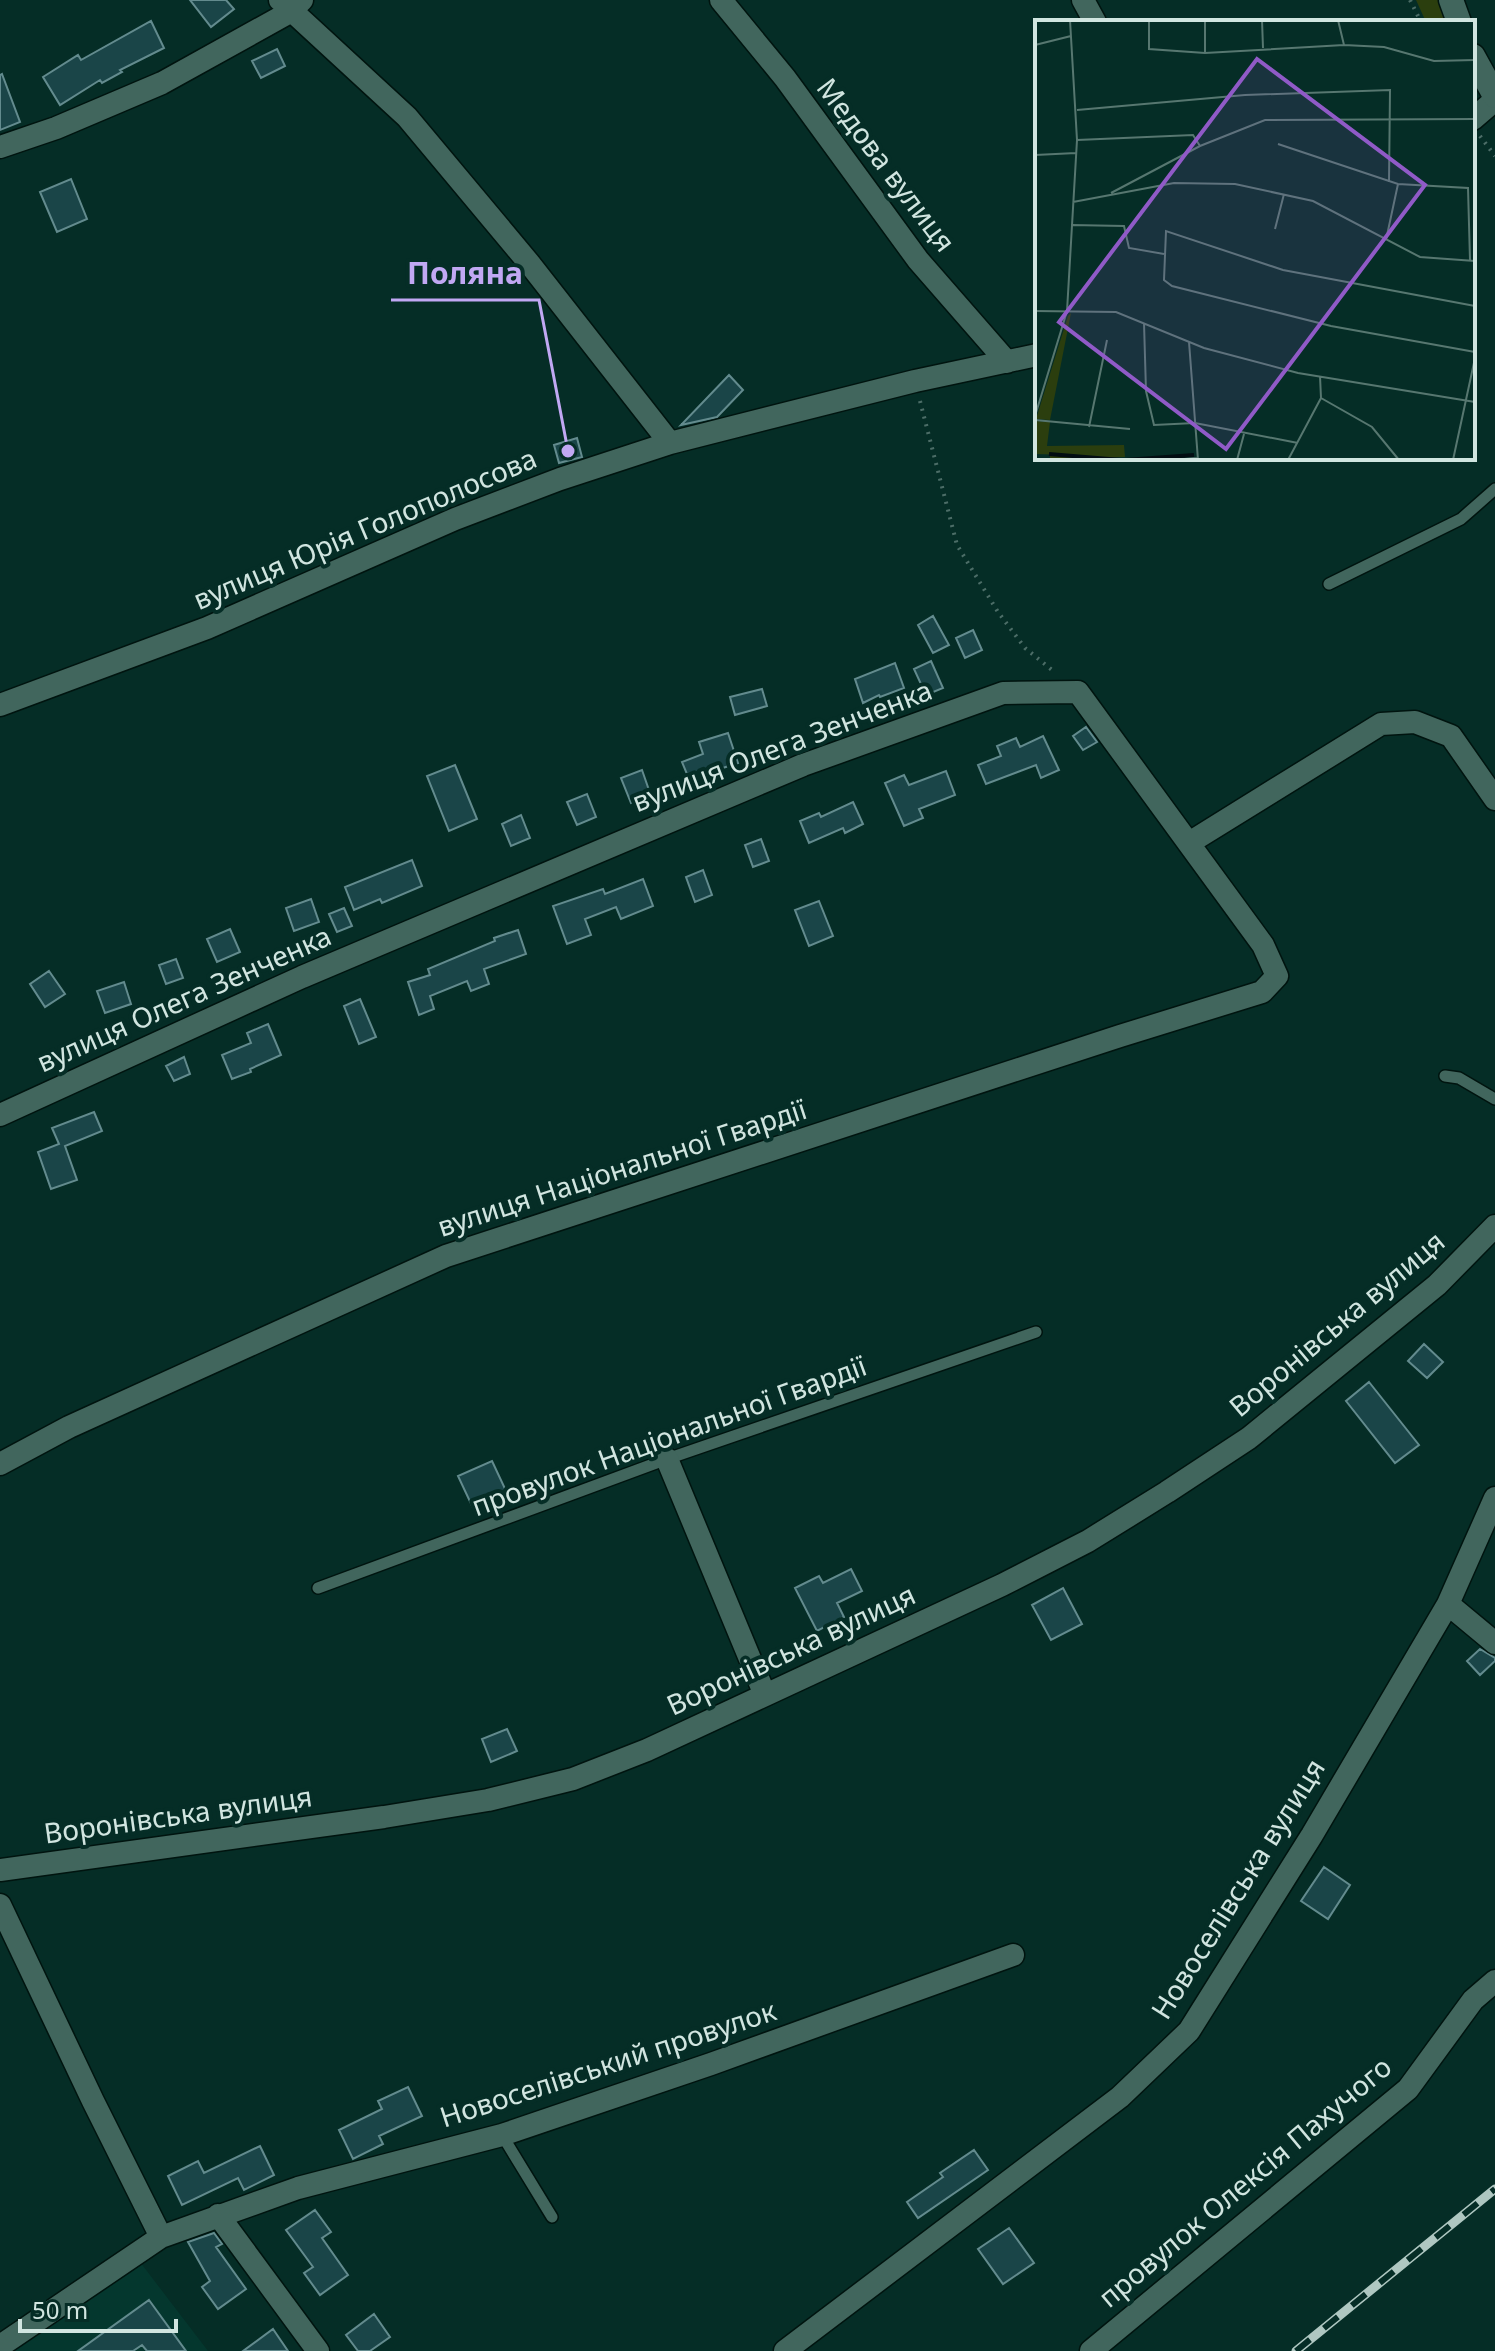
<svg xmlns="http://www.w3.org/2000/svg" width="1495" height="2351" viewBox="0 0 1495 2351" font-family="'Noto Sans',sans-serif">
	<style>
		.built { fill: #04372e }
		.green { fill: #2b3e0e }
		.building { fill: #1a4548; stroke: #638b8e; stroke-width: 2 }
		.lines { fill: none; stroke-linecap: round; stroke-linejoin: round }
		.lane-casing { stroke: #00140f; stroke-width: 14 }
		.street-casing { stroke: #00140f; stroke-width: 25 }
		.secondary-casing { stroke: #00140f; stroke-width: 27 }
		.path { stroke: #4c6d67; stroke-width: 4; stroke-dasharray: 2 6; stroke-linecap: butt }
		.lane { stroke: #41665d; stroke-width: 11 }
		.street { stroke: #41665d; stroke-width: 22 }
		.secondary { stroke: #41665d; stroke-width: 24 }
		.rail-casing { stroke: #afc7c1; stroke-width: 9 }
		.rail { stroke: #052d26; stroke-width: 6; stroke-dasharray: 18; stroke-linecap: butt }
		.labels { text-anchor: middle; stroke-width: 8; stroke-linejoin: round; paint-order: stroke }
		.street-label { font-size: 28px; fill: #d1e5e0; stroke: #052d26 }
		.inset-river { fill: none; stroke: #020d12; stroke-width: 4 }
		.inset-road { fill: none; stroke: #577770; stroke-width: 2 }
		.view { fill: #905ac7; fill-opacity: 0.15; stroke: #905ac7; stroke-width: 4 }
		.inset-edge { fill: none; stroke: #d1e5e0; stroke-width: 4 }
		.leader { fill: none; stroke: #c1a8f3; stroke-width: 3 }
		.callout-dot { fill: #c1a8f3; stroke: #052d26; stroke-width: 3 }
		.callout-label { font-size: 30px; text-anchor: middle; font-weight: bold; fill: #c1a8f3; stroke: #052d26; stroke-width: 8; stroke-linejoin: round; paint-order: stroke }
	</style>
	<rect width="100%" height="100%" fill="#052d26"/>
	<!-- built -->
	<path class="built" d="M140,2262L208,2351H8Z"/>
	<!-- green -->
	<path class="green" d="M1416,0H1443L1451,22H1426Z"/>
	<!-- building -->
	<path class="building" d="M190,0H226L234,9L211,27Z
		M151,21L164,48L120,70L122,72L102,83L100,80L60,105L43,77L78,55L81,60Z
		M277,49L285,66L261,78L252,61Z
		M2,74L20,122L0,130V75Z
		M71,179L87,219L57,232L40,192Z
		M729,375L743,390L717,417L681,425Z
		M577,438L582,457L559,463L554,445Z
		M933,616L949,645L933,653L918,625Z
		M973,630L982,650L965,658L956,638Z
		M931,661L943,688L926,695L914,669Z
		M895,663L904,688L880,697L879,695L863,703L855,679Z
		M762,689L767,706L735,715L730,697Z
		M1086,727L1097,742L1083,750L1073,736Z
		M728,733L738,763L689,779L682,762L703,754L699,742Z
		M1043,736L1059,770L1041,778L1036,765L986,784L978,765L1001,756L997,746L1016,738L1020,747Z
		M455,765L477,819L449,831L427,776Z
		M642,770L651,796L631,803L621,778Z
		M946,771L955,795L919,809L923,818L904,826L885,783L904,775L909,785Z
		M587,794L596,817L577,825L567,802Z
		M853,802L863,824L845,833L843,828L809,843L800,821L819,813L821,817Z
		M521,815L530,838L511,846L502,824Z
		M761,839L769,861L753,867L745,845Z
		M412,860L422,886L382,903L380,899L354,910L345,887Z
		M703,870L712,895L695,902L686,877Z
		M643,879L653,906L621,919L616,907L585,919L591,935L567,944L553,906L603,889L605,894Z
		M311,899L319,922L294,931L286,908Z
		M819,901L833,936L809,946L795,910Z
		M344,908L352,926L337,932L329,914Z
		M230,929L240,952L217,962L207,939Z
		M518,930L526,954L484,969L489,984L471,991L467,981L430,996L434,1009L419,1015L408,982L430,975L428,969L495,941L494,938Z
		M176,959L183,978L166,984L159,965Z
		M49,971L65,994L45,1007L30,984Z
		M124,982L131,1004L105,1013L97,991Z
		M360,999L376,1037L359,1044L344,1006Z
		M268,1024L281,1055L250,1069L251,1072L232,1079L222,1055L251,1043L247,1033Z
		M184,1057L190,1074L174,1081L166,1066Z
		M94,1112L102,1131L65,1146L77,1180L51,1189L38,1152L59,1144L52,1128Z
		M1424,1344L1443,1362L1427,1378L1408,1361Z
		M1369,1382L1419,1445L1395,1463L1346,1401Z
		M492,1461L507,1493L473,1508L458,1476Z
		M851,1569L862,1591L837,1603L844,1617L817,1631L795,1588L819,1576L823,1583Z
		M1063,1588L1082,1624L1051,1640L1032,1605Z
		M1480,1649L1495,1658V1661L1480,1675L1467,1661Z
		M507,1729L517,1751L491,1762L482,1739Z
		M1324,1867L1350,1885L1328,1919L1301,1901Z
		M408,2087L422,2116L379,2136L383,2144L353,2159L339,2130L382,2109L378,2101Z
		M260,2146L274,2175L244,2190L238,2178L182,2205L168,2176L198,2161L204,2173Z
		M974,2150L988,2170L918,2218L907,2202L943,2177L940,2173Z
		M315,2210L331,2232L322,2238L348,2275L320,2295L304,2273L313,2267L286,2230Z
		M1009,2228L1034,2263L1003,2284L978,2249Z
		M214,2233L222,2244L216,2247L246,2289L218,2309L202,2287L210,2281L188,2242Z
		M149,2300L186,2351H147L142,2345L133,2351H78Z
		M374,2314L390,2337L370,2351H358L346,2335Z
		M273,2329L288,2351H243Z"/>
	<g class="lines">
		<!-- lane casing -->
		<g class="lane-casing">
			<path id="lane" d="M1329,584L1461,519L1495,489
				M1445,1076L1459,1078L1495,1099
				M318,1588L667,1459L1036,1332
				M502,2135L552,2217"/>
		</g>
		<!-- street casing -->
		<g class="street-casing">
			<path id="street" d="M280,0L407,117L529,263L670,443
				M721,0L785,78L918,260L1007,362
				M1083,0L1095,22
				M1473,119L1495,100
				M0,147L56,128L162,83L290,12L302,0
				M0,705L207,628L455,519L560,479L670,443L915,381L1037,355
				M1189,843L1381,724L1415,722L1451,736L1495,799
				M0,1115L302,977L803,765L1003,693L1078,692L1263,945L1277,976L1262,992L1120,1036L446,1256L69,1427L0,1464
				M667,1459L765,1695
				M1448,1604L1495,1643
				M0,1870L384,1817L488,1800L573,1779L647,1750L1002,1585L1088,1541L1167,1492L1249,1438L1437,1285L1495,1226
				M0,1905L93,2101L161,2237
				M218,2215L318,2351
				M0,2346L161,2237L298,2188L502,2135L711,2064L1013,1955
				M785,2351L1120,2097L1189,2031L1312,1835L1448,1604L1495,1498
				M1091,2351L1408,2089L1473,2000L1495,1981"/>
		</g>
		<!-- secondary casing -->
		<g class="secondary-casing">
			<path id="secondary" d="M1451,0L1459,22
				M1473,56L1495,96"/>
		</g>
		<!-- path -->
		<path class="path" d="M1410,0L1421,22
			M1480,136L1495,156
			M920,401L957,545L998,612L1025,648L1052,670"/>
		<!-- lane -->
		<use href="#lane" class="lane"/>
		<!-- street -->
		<use href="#street" class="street"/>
		<!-- secondary -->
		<use href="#secondary" class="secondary"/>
		<!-- rail casing -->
		<g class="rail-casing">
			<path id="rail" d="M1296,2351L1495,2189"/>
		</g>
		<!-- rail -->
		<use href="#rail" class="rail"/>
	</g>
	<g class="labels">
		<!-- street labels -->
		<g class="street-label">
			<text transform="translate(886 165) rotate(53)" y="10">Медова вулиця</text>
			<text transform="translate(365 529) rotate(-23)" y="10">вулиця Юрія Голополосова</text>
			<text transform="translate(782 746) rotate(-21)" y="10">вулиця Олега Зенченка</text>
			<text transform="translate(184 999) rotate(-24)" y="10">вулиця Олега Зенченка</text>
			<text transform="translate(622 1168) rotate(-18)" y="10">вулиця Національної Гвардії</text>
			<text transform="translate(1337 1324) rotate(-40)" y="10">Воронівська вулиця</text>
			<text transform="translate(669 1436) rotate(-20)" y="10">провулок Національної Гвардії</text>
			<text transform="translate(791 1650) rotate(-25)" y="10">Воронівська вулиця</text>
			<text transform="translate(178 1815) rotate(-8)" y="10">Воронівська вулиця</text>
			<text transform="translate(1238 1889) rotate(-58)" y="10">Новоселівська вулиця</text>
			<text transform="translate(608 2064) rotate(-18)" y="10">Новоселівський провулок</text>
			<text transform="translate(1245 2182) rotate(-40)" y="10">провулок Олексія Пахучого</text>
		</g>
	</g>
	<!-- overview -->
	<g transform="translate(1035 20)">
		<rect width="440" height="440" fill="#052d26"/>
		<path d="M36,293L15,400L1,399L33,296ZM0,401L15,402L12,426L89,425L90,437L15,440V435H33L0,434Z" fill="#2b3e0e"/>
		<path class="inset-river" d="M14,434L86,440M90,440L159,435"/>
		<path class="inset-road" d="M114,0V29L170,33L309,25L349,27L399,41L440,40M170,0V33M227,0L228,28M303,0L309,25M0,25L36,16M42,90L210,75L355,70L354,162M42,120L158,115L165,126M243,124L363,164L433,168L435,240M0,135L41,133M76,173L165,126L230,100L440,99M38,182L139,163L200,164L278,181L385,237L440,241M36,205L89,206L94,228L129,234M240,209L249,174M351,220L363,164M440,286L248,250L131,211L129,260L137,266L296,306L440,332M0,291L81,292L169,328L263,353L440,382M109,303L111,371L119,405L160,403L263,423M154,322L163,440M286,378L337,407L364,440M0,396L32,291L42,120L35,0M0,400L95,409M54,407L72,320M137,440L162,438M202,440L209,414M253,440L286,378L285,356M418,440L440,338"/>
		<path class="view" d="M222,39L390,165L191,429L24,302Z"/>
		<rect width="440" height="440" class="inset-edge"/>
	</g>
	<!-- callouts -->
	<path class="leader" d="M568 451L539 300H391"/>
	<circle class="callout-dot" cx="568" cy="451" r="8"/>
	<g class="callout-label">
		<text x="465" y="284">Поляна</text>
	</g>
	<!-- scale -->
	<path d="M20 2319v12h156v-12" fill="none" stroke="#d1e5e0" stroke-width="4"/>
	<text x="32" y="2319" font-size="24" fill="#d1e5e0" stroke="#052d26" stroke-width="6" paint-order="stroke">50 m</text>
</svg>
